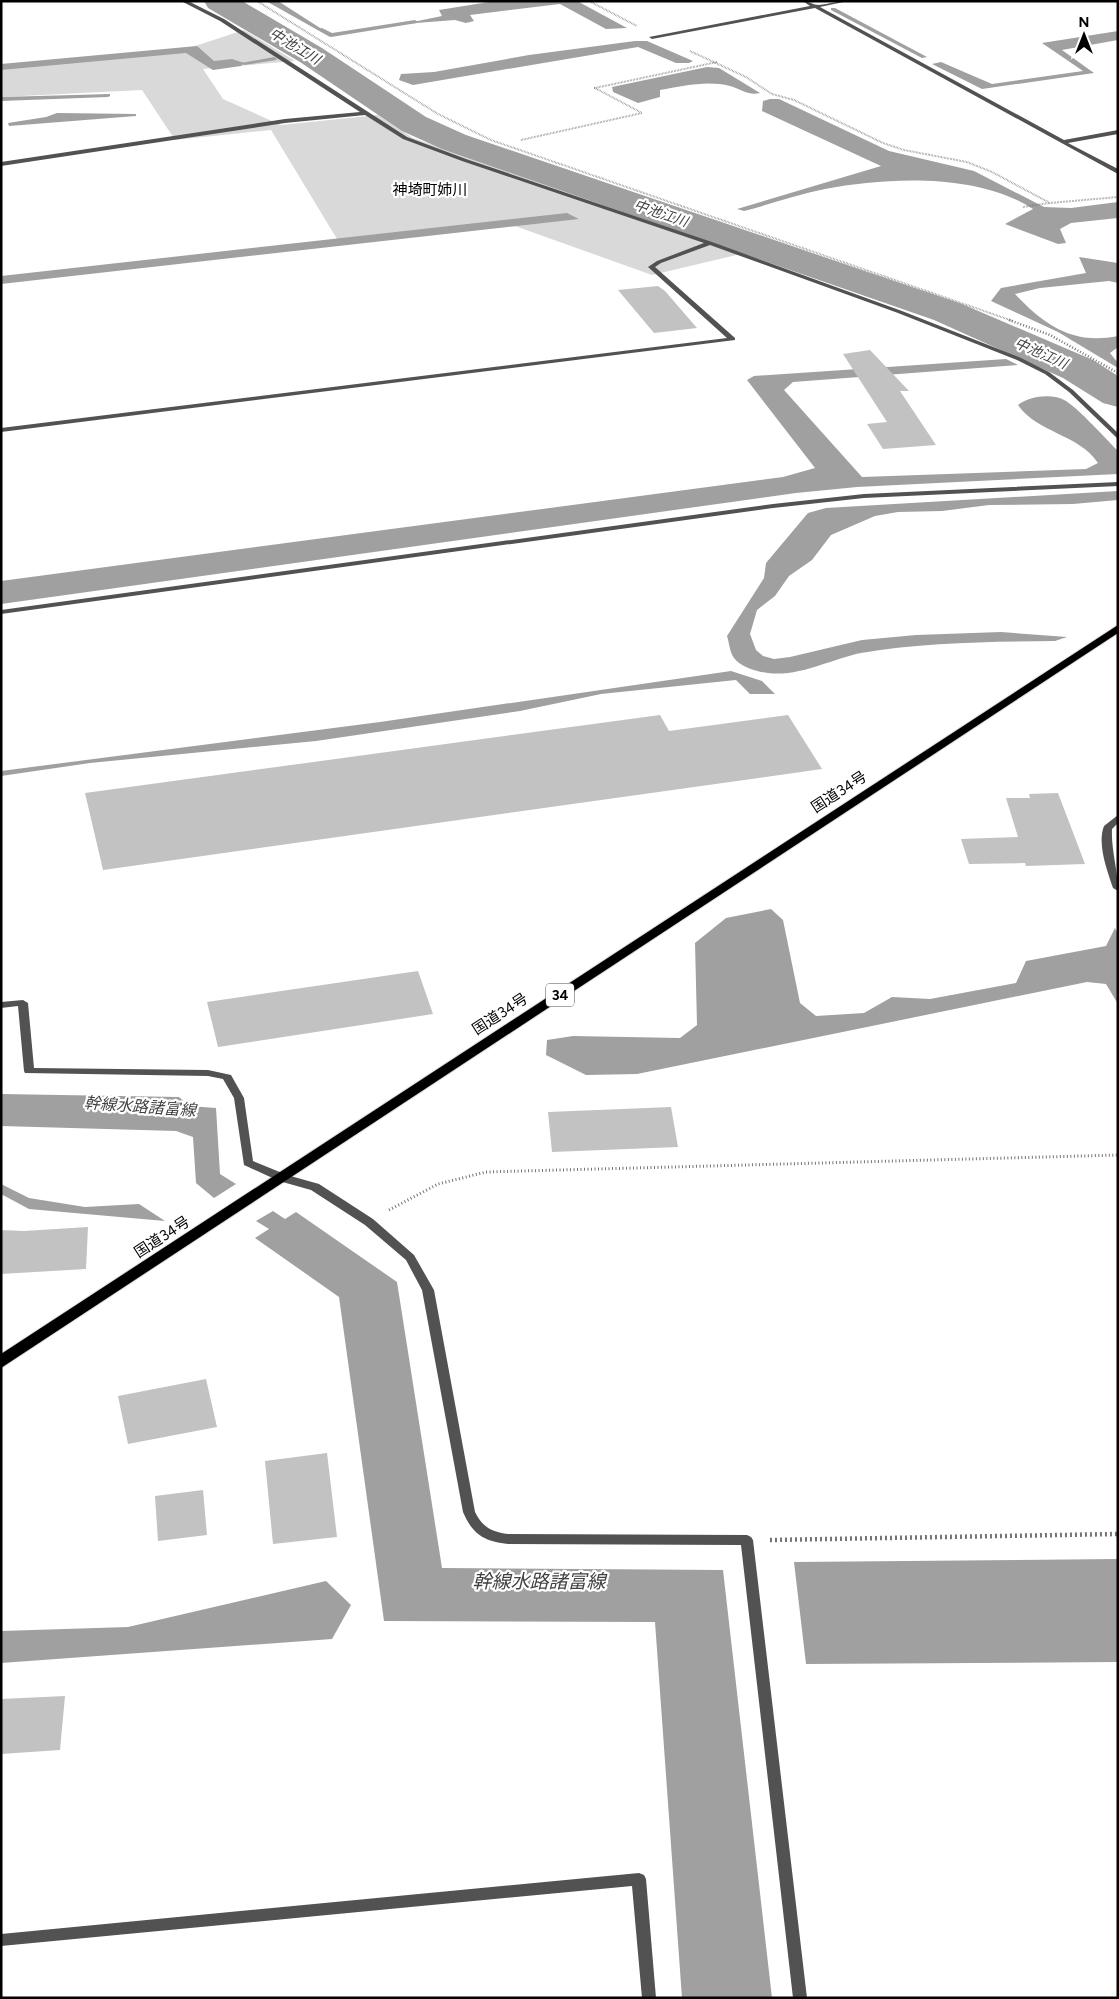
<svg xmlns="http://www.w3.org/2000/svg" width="1119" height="1999" viewBox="0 0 1119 1999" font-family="Figtree,'Noto Sans JP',sans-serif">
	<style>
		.green { fill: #d9d9d9 }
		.water { fill: #a0a0a0 }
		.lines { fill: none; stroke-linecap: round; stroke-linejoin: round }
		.stream { fill: #a0a0a0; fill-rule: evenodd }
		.river { fill: #a0a0a0; fill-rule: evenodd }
		.building { fill: #c2c2c2 }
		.trunk-casing { stroke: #dbdbdb; stroke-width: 2 }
		.path-far3 { stroke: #747474; stroke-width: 2; stroke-dasharray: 0.5 1; stroke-linecap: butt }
		.path-far2 { stroke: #747474; stroke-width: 2.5; stroke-dasharray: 1 2; stroke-linecap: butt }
		.path-far1 { stroke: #747474; stroke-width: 3; stroke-dasharray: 1 2.5; stroke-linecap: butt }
		.path { stroke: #747474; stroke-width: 4.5; stroke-dasharray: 2 3; stroke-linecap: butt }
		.minor { fill: #525252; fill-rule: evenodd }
		.trunk { fill: #000; fill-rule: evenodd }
		.labels { text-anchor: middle; stroke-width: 4.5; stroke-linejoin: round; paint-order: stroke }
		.far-water-label { font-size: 14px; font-style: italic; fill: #414141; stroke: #fff }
		.shield { fill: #fff; stroke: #4c4c4c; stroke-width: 1 }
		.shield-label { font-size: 14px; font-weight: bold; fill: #000 }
		.far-quarter-label { font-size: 15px; fill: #000; stroke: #fff }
		.street-label { font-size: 15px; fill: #000; stroke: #fff }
		.water-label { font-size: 16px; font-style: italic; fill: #414141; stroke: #fff }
		.near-water-label { font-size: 19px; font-style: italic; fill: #414141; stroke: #fff }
	</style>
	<rect width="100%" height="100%" fill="#fff"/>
	<!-- green -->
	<path class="green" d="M244,30L295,61L203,69L223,99L281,125L378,115L413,138L745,253L652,275L501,221L337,239L271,130L175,140L142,90L1,97V68L186,49Z"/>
	<!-- water -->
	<path class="water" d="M266,1H278L331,35L330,37Z
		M495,1H577L627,28L606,29L560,4L470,15L474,21L466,23L455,20L403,24L442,16L439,10Z
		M1118,31V40L1062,50L1094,73L982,89L932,64L941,62L992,84L1083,71L1042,43Z
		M635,41H647L693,61L689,63H676L638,47L413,85L399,80L401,74L434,72L529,55Z
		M197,46L214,61L232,59L244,63L241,66L213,70L186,53L1,70V64Z
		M707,67L719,68L760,93C748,96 741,89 730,86C707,80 683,86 660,90V97L638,103L613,92L612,87Z
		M770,99H779L889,151L974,171L1044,207L1071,208L1118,202V218L1071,223L1060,229L1066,243L1058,244L1005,224L1033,209C978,173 888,177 825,189C798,194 771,204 744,211L737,209L881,166L762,111L763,101Z
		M57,113L136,114V116L9,126L8,123L46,117Z
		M567,213L579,219L1,284V276Z
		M1079,257L1118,263V283L1109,281L1040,288L1015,294C1045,326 1073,345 1118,336V347L1110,353L1118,363V368L1058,332L991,301L1001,288L1086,273Z
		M1006,359L1018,365L793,382L784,390L862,477L1086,469L1098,463C1079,434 1037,433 1018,405C1030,396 1052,393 1066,401C1080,410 1105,438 1118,451V474L857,487L796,493L1,604V581L783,477L815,468L747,380L754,376Z
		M1118,491V500L1073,504L989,505L942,511L898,512L875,516L831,535L812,560L789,576L775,596L757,610L750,634L756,650L763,656L774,659L790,657L862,640L916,635L1001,632L1067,637L1055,641C990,642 925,642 861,653C831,659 800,677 768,673C758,672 740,667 734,658C730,653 729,642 727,636L764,578L766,563L808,513L826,508Z
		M731,671L762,681L775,694H750L736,680L601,694L520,711L316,741L90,763L1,776V771L380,722Z
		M771,909L783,920L800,1003L816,1016L864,1013L892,997L930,999L1016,983L1026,961L1106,946L1115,928L1118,934V1004L1106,984L1087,982L637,1074L586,1075L546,1055L547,1040L573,1036L680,1038L697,1025L695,943L726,918Z
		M1,1094L179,1097L189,1106L216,1108L220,1174L236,1184L214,1198L196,1183L193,1137L176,1131L1,1126Z
		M1,1184L29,1198L85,1207L139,1204L165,1221L29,1209L1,1194Z
		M273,1211L285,1219L296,1212L397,1282L442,1568L723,1570L772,1998H682L655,1622L384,1621L339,1297L255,1238L269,1229L256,1221Z
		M1118,1559V1662L806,1664L794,1562Z
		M326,1581L351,1605L332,1639L1,1663V1631L128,1627Z"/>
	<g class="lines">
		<!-- stream -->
		<path class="stream" d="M831,8H835L927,57L922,58L831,10Z
			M415,20L418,22L417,23L331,37L317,29L322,28L332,33Z
			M274,57L277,59L276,60L244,65L241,63Z
			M110,94V96L108,97L1,101V97Z"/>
		<!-- river -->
		<path class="river" d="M204,1H242L322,48L426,117L466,135L962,304L1093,360L1118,376V407L1103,403L1063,378L934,320L442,149L402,131L300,62L208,8Z"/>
	</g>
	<!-- building -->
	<path class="building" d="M658,286L665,291L697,328L654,333L618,290Z
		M870,350L909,391H900L936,445L883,449L867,424L887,422L843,354Z
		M660,715L669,731L788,715L822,769L103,870L85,793Z
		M1058,793L1085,864L1026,866L1025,863L969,864L961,839L1018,837L1006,798H1030L1029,794Z
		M418,971L433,1014L218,1047L207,1002Z
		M671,1107L678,1147L552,1152L548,1112Z
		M88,1227L86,1269L1,1274V1230L24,1231Z
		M206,1379L217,1427L128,1444L118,1396Z
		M327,1453L337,1537L273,1544L265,1461Z
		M203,1490L207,1535L158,1541L155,1496Z
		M65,1696L60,1750L1,1754V1699Z"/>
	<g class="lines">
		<!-- trunk casing -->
		<g class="trunk-casing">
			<path id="trunk" d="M1118,625V633L1,1368V1354Z"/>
		</g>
		<!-- path-far3 -->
		<path class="path-far3" d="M257,1L438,114L491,140L1013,321
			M589,1L637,26
			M690,51L746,77L772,94L794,100L883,143L904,150L967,162L992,172L1050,203L1118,197
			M521,140L642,113L595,88L717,62
			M1023,207L1049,203"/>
		<!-- path-far2 -->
		<path class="path-far2" d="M1009,320L1050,335L1118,373"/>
		<!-- path-far1 -->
		<path class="path-far1" d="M389,1210L438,1184L486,1172L1118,1155"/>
		<!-- path -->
		<path class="path" d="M770,1540L1118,1534"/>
		<!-- minor -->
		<path class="minor" d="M181,1H188L224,19L407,137L466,159L712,242L902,311L1021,358L1049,372L1073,390L1118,433V439L1069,392L1045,374L1017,360L898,313L710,245L661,263L655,267L735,338V340L1,432V428L727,338L648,267L657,261L704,243L462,161L403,139L365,115L285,123L1,166V162L285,119L360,112L220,21Z
			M803,1C809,1 813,5 819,5C829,4 838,1 848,1L820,7L1064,140L1118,130V134L1068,143L1118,169V174L815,8L652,39L649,37L810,6Z
			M1118,482V486L864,498L773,508L1,614V610L773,504L864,494Z
			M1118,815V823L1112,829C1111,850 1118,870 1118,891L1113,888C1107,870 1097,844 1104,826Z
			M23,1000L28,1003L34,1068L208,1070L231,1075L244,1098L253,1161L287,1175L319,1184L373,1219L414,1255L434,1290L475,1512C482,1527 492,1532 508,1534L747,1535L751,1537L753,1540L807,1998H793L741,1545L508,1544C484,1541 473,1535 463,1512L422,1290L406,1260L365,1225L311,1190L279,1181L244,1165L234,1098L223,1079L208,1076L25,1073L24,1071L18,1006L1,1008V1002Z
			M639,1873L644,1875L646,1879L656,1998H642L632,1886L1,1946V1934Z"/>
		<!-- trunk -->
		<use href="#trunk" class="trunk"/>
	</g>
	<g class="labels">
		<!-- far-water labels -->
		<g class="far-water-label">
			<text transform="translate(295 46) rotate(31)" y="5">中池江川</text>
			<text transform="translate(661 213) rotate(19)" y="5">中池江川</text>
			<text transform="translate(1041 353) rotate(24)" y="5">中池江川</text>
		</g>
		<!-- shield labels -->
		<rect class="shield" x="546" y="983.5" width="28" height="23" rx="4"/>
		<g class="shield-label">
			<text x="560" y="1000">34</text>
		</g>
		<!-- far-quarter labels -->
		<g class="far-quarter-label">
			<text x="430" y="195">神埼町姉川</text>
		</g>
		<!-- street labels -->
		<g class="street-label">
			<text transform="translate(839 792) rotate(-33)" y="5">国道34号</text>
			<text transform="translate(500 1014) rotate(-33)" y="5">国道34号</text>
			<text transform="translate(162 1237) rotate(-33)" y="5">国道34号</text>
		</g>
		<!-- water labels -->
		<g class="water-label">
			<text transform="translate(140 1106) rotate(4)" y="6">幹線水路諸富線</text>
		</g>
		<!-- near-water labels -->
		<g class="near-water-label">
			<text x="539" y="1588">幹線水路諸富線</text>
		</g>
	</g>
	<!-- border -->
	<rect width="1119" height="1999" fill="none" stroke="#000000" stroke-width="5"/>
	<!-- north arrow -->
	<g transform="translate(1084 35)" stroke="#ffffff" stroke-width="4" paint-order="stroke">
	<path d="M0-4L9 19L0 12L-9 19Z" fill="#000000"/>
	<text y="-8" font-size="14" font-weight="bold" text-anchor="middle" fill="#000000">N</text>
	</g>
</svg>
